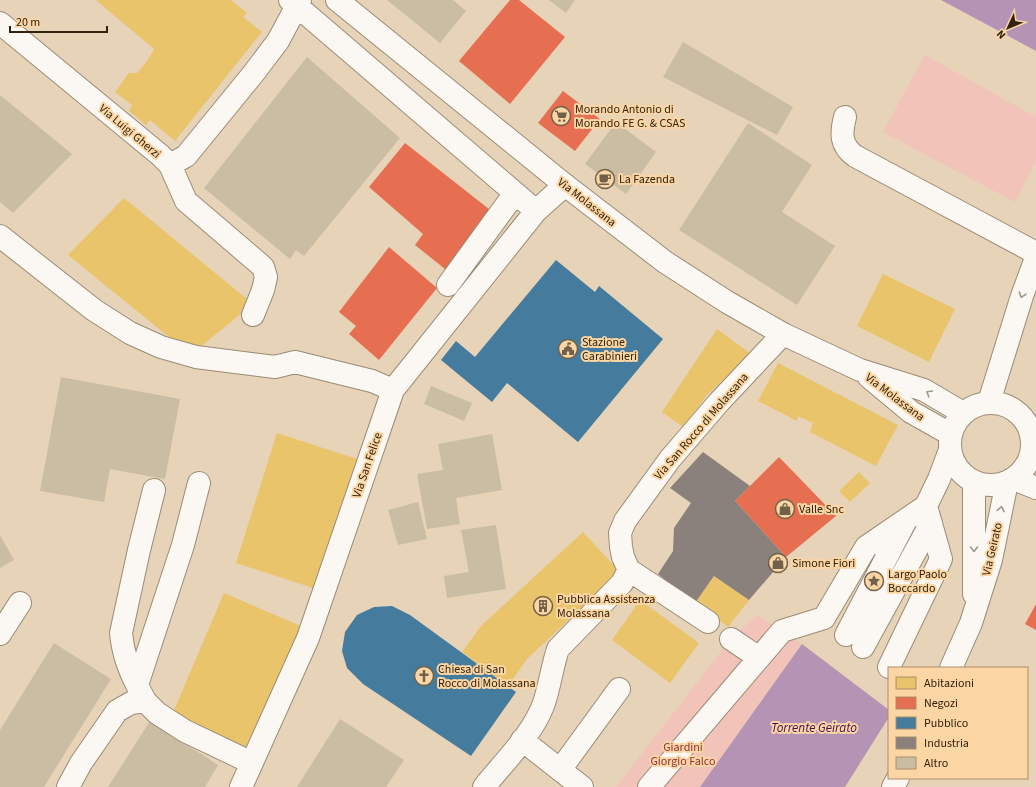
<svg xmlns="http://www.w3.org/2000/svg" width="1036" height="787" viewBox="0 0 1036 787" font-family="'Source Sans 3',sans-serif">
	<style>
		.green { fill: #f1c3b9 }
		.water { fill: #b593b4 }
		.homes { fill: #e9c46a }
		.shops { fill: #e76f51 }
		.public { fill: #457b9d }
		.industry { fill: #8a817c }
		.building { fill: #cabda3 }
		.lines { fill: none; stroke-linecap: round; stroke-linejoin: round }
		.minor-casing { stroke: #9a8b75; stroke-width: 24 }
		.major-casing { stroke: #9a8b75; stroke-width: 24 }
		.minor { stroke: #fbf8f4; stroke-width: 22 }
		.major { stroke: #fbf8f4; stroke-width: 22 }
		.oneway { stroke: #a0988d }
		.labels { text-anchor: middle; stroke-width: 4; stroke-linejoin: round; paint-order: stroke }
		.poi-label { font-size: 12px; fill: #31230f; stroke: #fbd6a4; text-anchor: start }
		.street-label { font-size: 12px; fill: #31230f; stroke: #fbd6a4 }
		.park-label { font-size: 12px; fill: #90313f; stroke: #fbd6a4 }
		.water-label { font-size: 13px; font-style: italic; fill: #450e59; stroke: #fbd6a4 }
	</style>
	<rect width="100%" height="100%" fill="#e7d3b8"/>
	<!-- green -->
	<path class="green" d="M925,55L1036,117V161L1015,202L883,132Z
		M757,615L802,644L700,787H616L731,639Z"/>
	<!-- water -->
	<path class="water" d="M941,0H1036V51Z
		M802,644L889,710V717L845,787H700Z"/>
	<!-- homes -->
	<path class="homes" d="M96,0H231L247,13L243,17L262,32L175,141L150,120L146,125L129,111L132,105L115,92L129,73H137L147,61L154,49Z
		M124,198L253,304L194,352L185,350L68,255Z
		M883,274L955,309L929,362L857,326Z
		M717,329L751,354L707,395L683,427L662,412Z
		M778,363L898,425L876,466L810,432L813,423L798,416L797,421L758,401Z
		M277,433L357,459L316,589L236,563Z
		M859,472L870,483L850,502L839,491Z
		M583,532L620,572L527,659L508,686L462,652L481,626Z
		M714,576L749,600L728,627L695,603Z
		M224,593L303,627L251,749L172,715Z
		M640,600L699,643L670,683L612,640Z"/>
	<!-- shops -->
	<path class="shops" d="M510,0H519L565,37L510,104L459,61Z
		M563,91L600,119L575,151L538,123Z
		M405,143L494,213L450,273L415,245L423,234L369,187Z
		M389,247L437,288L379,360L349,334L356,326L339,312Z
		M779,457L836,516L786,557L735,501Z
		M1036,604V630L1025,624Z"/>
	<!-- public -->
	<path class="public" d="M556,260L595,292L599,286L663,339L578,442L507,383L492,402L441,360L456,341L475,357Z
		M392,606L410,615L516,692L471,756L363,684L347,668L342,651L345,632L357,615L374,607Z"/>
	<!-- industry -->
	<path class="industry" d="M703,452L750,486L735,501L786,557L749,600L714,576L695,603L658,574L673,551L674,528L691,503L670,488Z"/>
	<!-- building -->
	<path class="building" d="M387,0H453L466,11L440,43Z
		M549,0H575L566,13Z
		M683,42L793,107L777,135L663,77Z
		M307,57L400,138L304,256L296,250L290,259L204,188Z
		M0,95L72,154L13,213L0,202Z
		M616,122L656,152L626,194L585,164Z
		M748,123L812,165L782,212L835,246L797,305L679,230Z
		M61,377L180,399L165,479L110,469L104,502L40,491Z
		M431,386L472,403L464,421L424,404Z
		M492,434L502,490L456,498L460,524L427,529L417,474L443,470L438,444Z
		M418,502L427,539L398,545L388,510Z
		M496,525L506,589L447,598L444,576L469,572L461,530Z
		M0,535L14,560L0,568Z
		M54,643L111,679L44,787H0V730Z
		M340,719L404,760L386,787H297Z
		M150,721L218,765L205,787H108Z"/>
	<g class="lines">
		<!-- minor casing -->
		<g class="minor-casing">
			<path id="minor" d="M290,0L536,211
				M0,23L160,155L170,165L186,201L263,267L266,277L263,290L253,315
				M845,117C841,133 840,145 855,156L1036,253
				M170,165L186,156L253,74L278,41L300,0
				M0,236L94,310L130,333L161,347L196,357L275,367L295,362L372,381L393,390
				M448,285L515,193
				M974,482V594
				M199,483L183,545L137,685L145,701L157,713L185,731L252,763
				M824,618L866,547L926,506L939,479L950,450
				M708,622L629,570L623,557L621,547L620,533L625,521L670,459L719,402L783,334
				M0,634L20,603
				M846,635L905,522
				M731,639L759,658
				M863,647L931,523
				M889,667L941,559L926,506
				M951,668L971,623L991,560L1007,482
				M137,685C128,667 123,653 121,633L139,550L154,490
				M522,740L582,787
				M560,770L619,689
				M68,787L81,763L117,711L131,703L145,701
				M241,787L308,638L393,390L536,211L565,185
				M484,787C504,762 533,734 544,703C550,685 552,667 558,649L622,583L629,570
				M649,787L782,631L824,618
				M893,787L898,778"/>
		</g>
		<!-- major casing -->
		<g class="major-casing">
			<path id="major" d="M337,0L565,185L665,262L727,302L783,334L860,370L924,390L963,413
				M869,377L911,412L950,434
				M989,402L1022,296L1036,258
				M950 444a41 41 0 1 1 82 0a41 41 0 1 1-82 0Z
				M1014,479L1036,488"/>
		</g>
		<!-- minor -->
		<use href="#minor" class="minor"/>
		<!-- major -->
		<use href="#major" class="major"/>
	</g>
	<!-- one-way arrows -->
	<defs><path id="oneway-chevron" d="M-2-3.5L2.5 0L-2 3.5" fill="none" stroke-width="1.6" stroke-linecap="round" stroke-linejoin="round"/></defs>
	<g class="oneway">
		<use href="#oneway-chevron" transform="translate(1022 295) rotate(109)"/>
		<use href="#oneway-chevron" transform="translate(929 393) rotate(-149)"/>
		<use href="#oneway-chevron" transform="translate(1001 509) rotate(-79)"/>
		<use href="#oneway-chevron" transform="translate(974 549) rotate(90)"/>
	</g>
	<!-- icons -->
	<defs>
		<g id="supermarket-ring" transform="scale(1)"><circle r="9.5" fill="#fbd6a4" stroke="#71614a" stroke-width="1.5"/><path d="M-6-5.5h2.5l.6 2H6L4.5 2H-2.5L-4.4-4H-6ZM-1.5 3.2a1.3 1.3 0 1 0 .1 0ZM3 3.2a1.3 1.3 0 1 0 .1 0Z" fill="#71614a"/></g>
		<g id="cafe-ring" transform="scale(1)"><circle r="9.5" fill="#fbd6a4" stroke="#71614a" stroke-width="1.5"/><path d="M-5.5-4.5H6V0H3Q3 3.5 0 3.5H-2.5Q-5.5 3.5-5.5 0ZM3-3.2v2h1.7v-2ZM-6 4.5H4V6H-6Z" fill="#71614a"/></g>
		<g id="civic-ring" transform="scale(1)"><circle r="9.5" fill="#fbd6a4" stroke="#71614a" stroke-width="1.5"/><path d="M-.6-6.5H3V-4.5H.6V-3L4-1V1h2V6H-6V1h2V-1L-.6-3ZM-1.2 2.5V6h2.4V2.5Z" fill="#71614a"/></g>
		<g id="shop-ring" transform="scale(1)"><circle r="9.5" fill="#fbd6a4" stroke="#71614a" stroke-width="1.5"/><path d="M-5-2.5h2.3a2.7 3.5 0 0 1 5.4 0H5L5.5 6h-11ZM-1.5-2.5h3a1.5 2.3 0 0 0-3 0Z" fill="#71614a"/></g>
		<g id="sight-ring" transform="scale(1)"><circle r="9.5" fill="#fbd6a4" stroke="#71614a" stroke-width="1.5"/><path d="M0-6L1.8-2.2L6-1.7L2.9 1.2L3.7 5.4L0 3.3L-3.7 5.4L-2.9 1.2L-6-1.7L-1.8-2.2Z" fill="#71614a"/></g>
		<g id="building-ring" transform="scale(1)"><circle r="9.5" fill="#fbd6a4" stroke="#71614a" stroke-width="1.5"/><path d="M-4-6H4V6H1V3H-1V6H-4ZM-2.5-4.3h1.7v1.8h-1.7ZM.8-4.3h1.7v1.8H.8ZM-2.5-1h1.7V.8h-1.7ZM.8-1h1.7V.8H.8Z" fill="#71614a"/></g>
		<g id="church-ring" transform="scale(1)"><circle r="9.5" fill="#fbd6a4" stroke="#71614a" stroke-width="1.5"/><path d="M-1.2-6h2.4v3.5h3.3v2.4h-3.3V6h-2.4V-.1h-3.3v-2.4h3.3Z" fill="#71614a"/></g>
	</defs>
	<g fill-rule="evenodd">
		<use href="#supermarket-ring" x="561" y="116"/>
		<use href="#cafe-ring" x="605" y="179"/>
		<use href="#civic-ring" x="568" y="349"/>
		<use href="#shop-ring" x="785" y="509"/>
		<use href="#shop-ring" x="778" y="563"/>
		<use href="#sight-ring" x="874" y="581"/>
		<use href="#building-ring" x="543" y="606"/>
		<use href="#church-ring" x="424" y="676"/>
	</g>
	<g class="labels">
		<!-- poi labels -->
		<g class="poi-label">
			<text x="575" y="113">Morando Antonio di<tspan x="575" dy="14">Morando FE G. &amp; CSAS</tspan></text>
			<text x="619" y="183">La Fazenda</text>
			<text x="582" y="346">Stazione<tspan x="582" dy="14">Carabinieri</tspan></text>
			<text x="799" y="513">Valle Snc</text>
			<text x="792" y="567">Simone Fiori</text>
			<text x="888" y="578">Largo Paolo<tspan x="888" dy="14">Boccardo</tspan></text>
			<text x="557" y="603">Pubblica Assistenza<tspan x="557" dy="14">Molassana</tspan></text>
			<text x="438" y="673">Chiesa di San<tspan x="438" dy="14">Rocco di Molassana</tspan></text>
		</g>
		<!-- street labels -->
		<g class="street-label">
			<text transform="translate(130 131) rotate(40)" y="4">Via Luigi Gherzi</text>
			<text transform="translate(587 202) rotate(38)" y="4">Via Molassana</text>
			<text transform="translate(895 397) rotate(37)" y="4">Via Molassana</text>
			<text transform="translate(701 426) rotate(-49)" y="4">Via San Rocco di Molassana</text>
			<text transform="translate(367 465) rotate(-71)" y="4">Via San Felice</text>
			<text transform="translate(992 549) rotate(-77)" y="4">Via Geirato</text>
		</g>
		<!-- park labels -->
		<g class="park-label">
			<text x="683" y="751">Giardini<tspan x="683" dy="14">Giorgio Falco</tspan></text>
		</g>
		<!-- water labels -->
		<g class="water-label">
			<text x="814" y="732">Torrente Geirato</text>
		</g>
	</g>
	<!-- legend -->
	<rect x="888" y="667" width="140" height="112" fill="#fbd6a4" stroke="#aa8e68"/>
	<rect x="896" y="677" width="20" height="12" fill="#e9c46a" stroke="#aa8e68"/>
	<text x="924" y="687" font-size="12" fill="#31230f">Abitazioni</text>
	<rect x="896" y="697" width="20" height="12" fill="#e76f51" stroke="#aa8e68"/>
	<text x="924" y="707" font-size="12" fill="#31230f">Negozi</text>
	<rect x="896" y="717" width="20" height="12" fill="#457b9d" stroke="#aa8e68"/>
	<text x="924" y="727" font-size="12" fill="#31230f">Pubblico</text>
	<rect x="896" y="737" width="20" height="12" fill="#8a817c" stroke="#aa8e68"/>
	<text x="924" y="747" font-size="12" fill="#31230f">Industria</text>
	<rect x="896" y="757" width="20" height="12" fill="#cabda3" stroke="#aa8e68"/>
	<text x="924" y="767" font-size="12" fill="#31230f">Altro</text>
	<!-- north arrow -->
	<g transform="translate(1008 28) rotate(226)" stroke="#fbd6a4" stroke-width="3" paint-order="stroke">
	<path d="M0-3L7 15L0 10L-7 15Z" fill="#31230f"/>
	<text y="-6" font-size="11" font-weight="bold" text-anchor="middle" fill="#31230f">N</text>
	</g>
	<!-- scale -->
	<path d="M10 26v6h97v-6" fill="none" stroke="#31230f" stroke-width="2"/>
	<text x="16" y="26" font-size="12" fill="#31230f" stroke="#fbd6a4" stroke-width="3" paint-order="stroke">20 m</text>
</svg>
